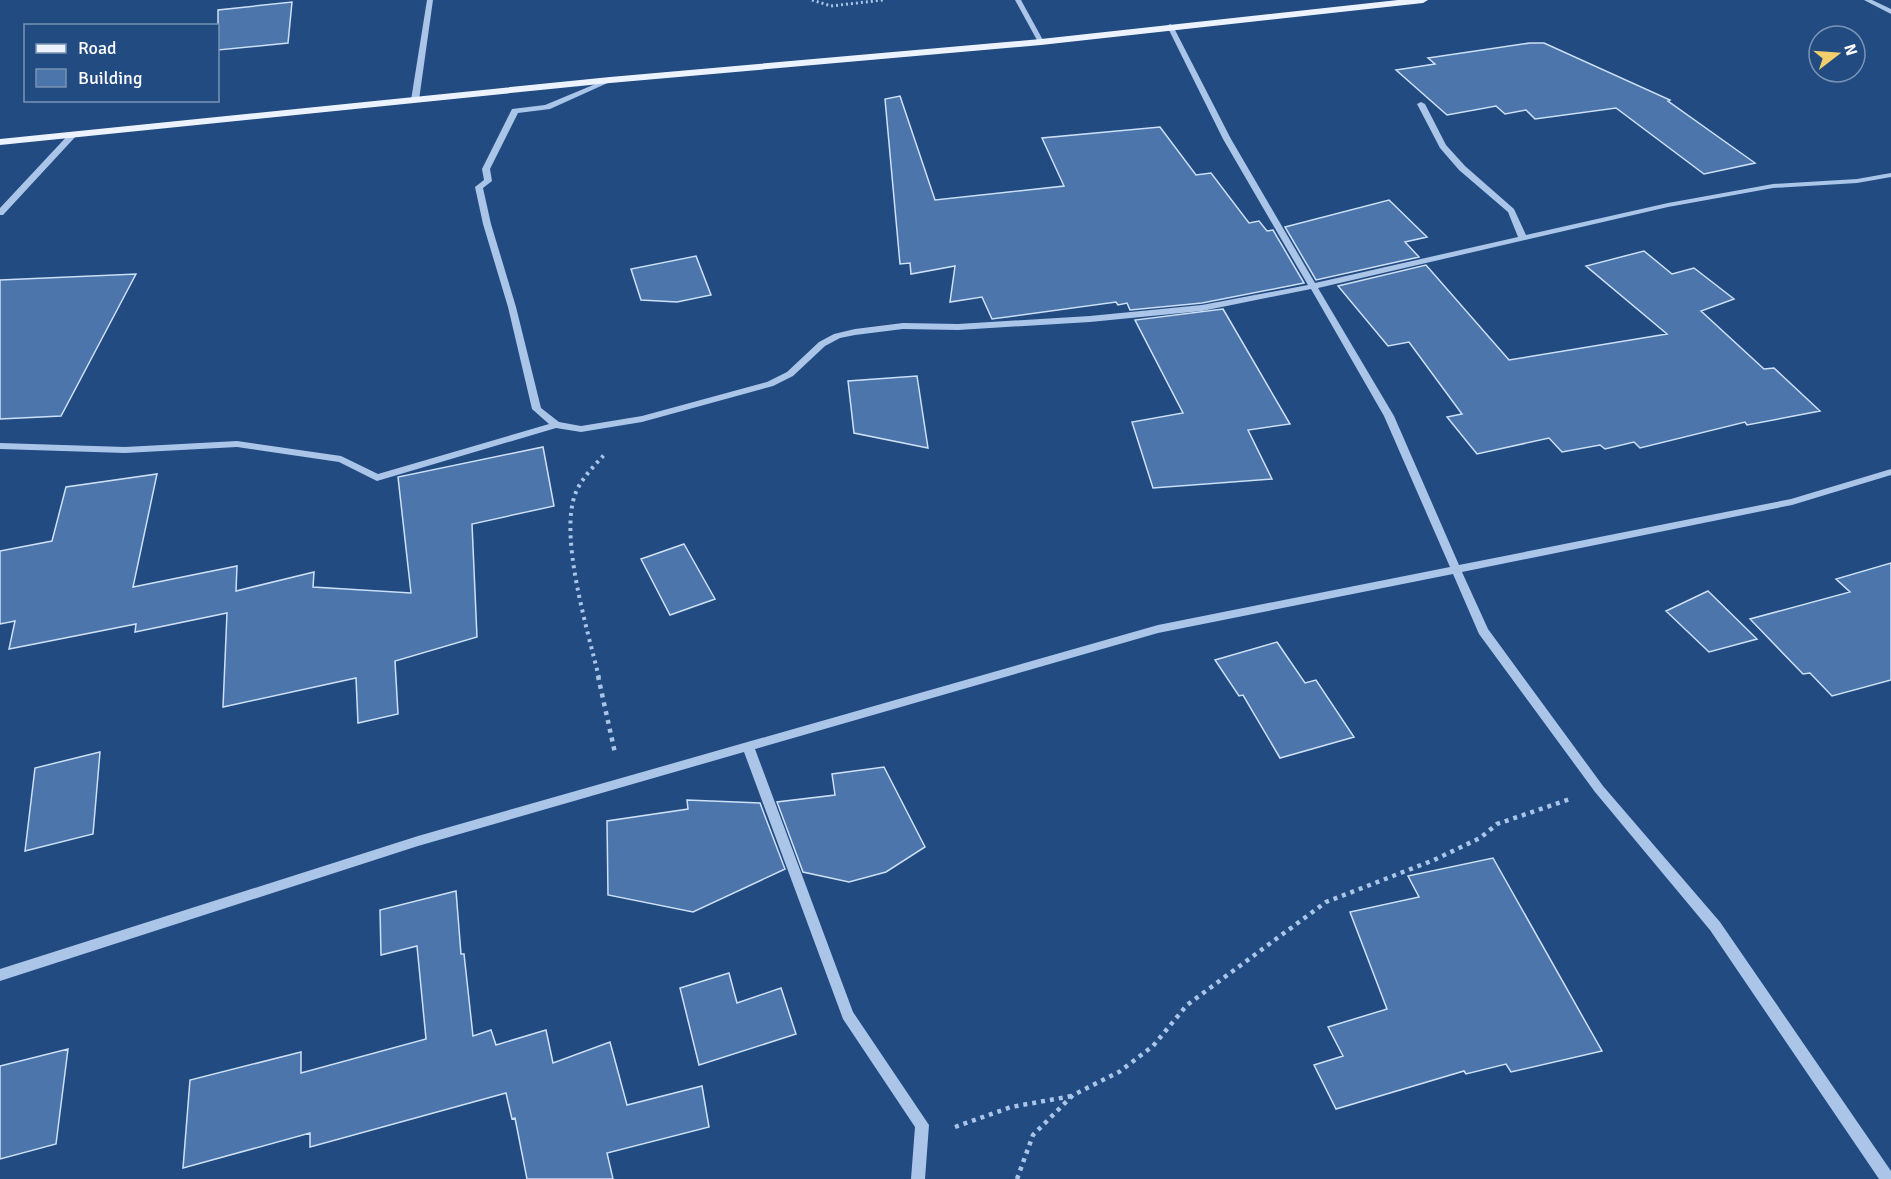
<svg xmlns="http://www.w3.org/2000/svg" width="1891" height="1179" viewBox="0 0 1891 1179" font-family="Signika,sans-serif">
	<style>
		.building { fill: #4b75ab; stroke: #cee0f6; stroke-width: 1.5 }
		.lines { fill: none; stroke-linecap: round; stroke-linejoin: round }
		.path-far2 { stroke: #aac5e8; stroke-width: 3; stroke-dasharray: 2 3; stroke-linecap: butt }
		.path-far1 { stroke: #aac5e8; stroke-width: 4; stroke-dasharray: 3 4.5; stroke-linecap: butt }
		.path { stroke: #aac5e8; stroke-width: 4.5; stroke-dasharray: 4 5; stroke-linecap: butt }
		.minor { fill: #aac5e8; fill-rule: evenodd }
		.major { fill: #ecf3fe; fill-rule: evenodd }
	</style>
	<rect width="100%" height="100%" fill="#224b82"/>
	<!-- building -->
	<path class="building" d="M292,2L288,43L218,50V10Z
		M1530,43H1544L1670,100L1668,101L1755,163L1704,174L1616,108L1535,119L1526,110L1505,114L1496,106L1447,115L1396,70L1435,64L1428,58Z
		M900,96L935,200L1064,186L1042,138L1160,127L1196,175L1211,173L1249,223L1259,221L1267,231L1273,230L1304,283L1202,303L1130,310L1127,303L1118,305L1116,302L992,319L982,297L950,302L955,266L911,274L910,263L900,264L885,99Z
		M1389,200L1427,237L1405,242L1419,257L1316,280L1285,227Z
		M1644,251L1672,274L1694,268L1734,299L1701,311L1764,369L1774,368L1820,411L1747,425L1745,422L1640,448L1634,442L1605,449L1600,445L1562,452L1549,438L1477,454L1447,417L1462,414L1409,342L1388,346L1338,286L1426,265L1509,360L1667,334L1586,266Z
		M696,256L711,295L677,302L641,300L631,269Z
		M136,274L61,416L0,419V280Z
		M1223,309L1290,424L1248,430L1272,479L1153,488L1132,422L1183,413L1135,320Z
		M917,376L928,448L854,433L848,381Z
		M543,447L554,506L472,524L477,637L395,661L398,714L358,723L356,678L223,707L227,613L135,632L136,624L9,649L15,621L0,624V551L52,541L66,487L157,474L133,587L237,566L236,591L314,572L313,587L411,593L398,477Z
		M684,544L715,599L670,615L641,559Z
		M1891,563V680L1832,696L1810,673L1803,674L1750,619L1850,592L1836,579Z
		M1708,591L1757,639L1709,652L1666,611Z
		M1277,642L1305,683L1316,680L1354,737L1280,758L1243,695L1239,696L1215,660Z
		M100,752L93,834L25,851L35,768Z
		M884,767L925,847L886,872L849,882L803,872L777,802L835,795L832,774Z
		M687,800L760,803L785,869L693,912L608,895L607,821L688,809Z
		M1493,858L1602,1051L1511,1072L1506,1064L1466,1074L1464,1071L1336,1109L1314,1065L1343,1056L1328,1027L1387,1009L1350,912L1419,897L1408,876Z
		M456,891L461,954H464L473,1036L491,1030L496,1045L546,1030L553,1063L610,1042L627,1105L702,1086L709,1127L607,1153L613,1179H527L515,1118L512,1119L506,1093L310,1147V1133L183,1168L190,1080L301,1052V1073L426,1039L417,946L381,955L380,910Z
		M729,973L737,1003L781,988L796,1034L699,1065L680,988Z
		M68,1049L56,1144L0,1159V1066Z"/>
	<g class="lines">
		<!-- path-far2 -->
		<path class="path-far2" d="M812,0L831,6L883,0"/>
		<!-- path-far1 -->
		<path class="path-far1" d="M599,678C588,631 558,535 576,492C582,478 594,466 604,455"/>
		<!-- path -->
		<path class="path" d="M598,676L615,753
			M955,1127L1011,1107L1072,1096
			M1017,1179L1033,1135L1073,1095L1119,1072L1153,1046L1187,1005L1326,902L1434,860L1480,838L1497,824L1570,799"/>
		<!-- minor -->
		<path class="minor" d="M427,0H433L419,100L415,102L411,100Z
			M1015,0H1021L1044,42L1043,43L1038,42Z
			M1864,0H1872L1891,9V14Z
			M1170,24L1173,26L1231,139L1315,283L1518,237L1508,212L1459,170L1440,148L1417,104L1421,102L1425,104L1446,145L1465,166L1514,209L1526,235L1668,203L1773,184L1857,179L1891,173V177L1857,183L1773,188L1668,207L1318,288L1394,416L1459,565L1791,499L1891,469V475L1792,505L1462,572L1488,629L1603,786L1720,922L1891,1171V1179H1879L1710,930L1595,792L1479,634L1453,574L1158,633L755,749L853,1012L929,1125L925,1179H911L915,1127L843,1019L744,752L418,846L0,981V969L418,836L1158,625L1450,567L1384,416L1311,289L1202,311L1090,322L958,330L903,329L855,335L840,338L825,346L793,376L773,386L642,422L581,432L556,428L377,481L339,462L237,447L125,453L0,449V443L125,447L237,441L341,456L378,474L549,424L532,409L508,307L483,224L475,187L484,180L482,169L512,109L545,105L610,78L612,79V81L550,109L518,113L490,169L492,181L483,188L491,224L516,307L541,408L559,422L581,426L642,416L767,382L787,372L819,342L834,334L855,329L903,323L958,324L1090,316L1202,305L1308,285L1223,139L1167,26Z
			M70,133L77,135L3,215H0V208Z"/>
		<!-- major -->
		<path class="major" d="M1398,0H1428L1423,3L1041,45L610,83L0,145V139L610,77L1041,39Z"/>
	</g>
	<!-- legend -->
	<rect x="24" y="24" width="195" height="78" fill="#224b82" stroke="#7a93b4" stroke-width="1.5"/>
	<rect x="36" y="44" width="30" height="9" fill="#ecf3fe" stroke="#7a93b4" stroke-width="1.5"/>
	<text x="78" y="54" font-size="18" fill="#ffffff">Road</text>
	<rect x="36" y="69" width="30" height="18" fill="#4b75ab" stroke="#7a93b4" stroke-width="1.5"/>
	<text x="78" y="84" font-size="18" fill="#ffffff">Building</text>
	<!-- north arrow -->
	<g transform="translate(1837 54) rotate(73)"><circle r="28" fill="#224b82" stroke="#7a93b4" stroke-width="1.5"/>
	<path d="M0-4.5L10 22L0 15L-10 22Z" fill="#f3ce6c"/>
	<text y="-9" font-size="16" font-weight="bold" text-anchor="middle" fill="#ffffff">N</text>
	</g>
</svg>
